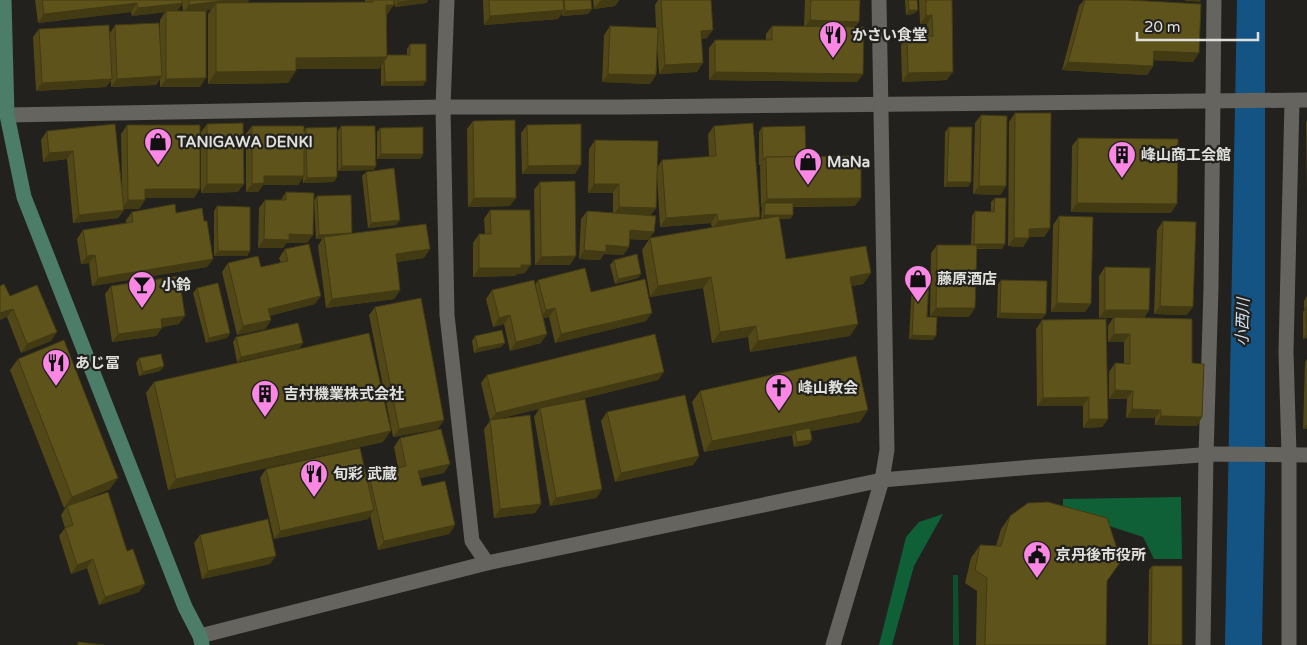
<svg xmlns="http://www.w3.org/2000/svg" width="1307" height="645" font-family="'Varela Round','Noto Sans JP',sans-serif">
	<rect width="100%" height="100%" fill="#22211d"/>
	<!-- green -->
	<polygon fill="#0e4f2c" points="953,575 958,575 959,645 953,645"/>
	<!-- forest -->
	<g fill="#0f6036">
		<polygon points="1181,497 1182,559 1154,559 1143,537 1063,511 1063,499"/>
		<polygon points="943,514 914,566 892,645 879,645 906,537 919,522"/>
	</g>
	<!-- water -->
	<polygon fill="#145484" points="1237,0 1265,0 1265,481 1262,645 1225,645"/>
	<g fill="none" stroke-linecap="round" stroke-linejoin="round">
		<!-- street -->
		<g stroke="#65645f" stroke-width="15">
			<polyline points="447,0 443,107 447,315 472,541 487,563"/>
			<polyline points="7,115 443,107 624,107 1307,100"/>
			<polyline points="200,636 487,563 882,480 1033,467 1215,454 1307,455"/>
			<polyline points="833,645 882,480 887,450 879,0"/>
			<polyline points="1203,645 1206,455 1211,288 1214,0"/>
			<polyline points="1289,645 1289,454 1286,352 1292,101"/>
		</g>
		<!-- secondary -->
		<polyline stroke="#4c7d69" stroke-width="15" points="4,0 7,115 24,197 185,607 200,636 202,645"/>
	</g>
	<!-- wall -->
	<g fill="#514717" fill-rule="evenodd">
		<path d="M35 0H249L247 3 365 2V0H394L387 15V55H407V49L410 44 423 86H381V66L379 69H296L288 83 208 84V14L211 10 198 11 200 87H160V79L156 85 111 87V80L106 87 36 91 33 37 39 29 110 33 115 25 160 43V20L165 12 132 16 131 12 38 23ZM182 3 183 11H177Z"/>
		<polygon points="394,0 428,0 426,3 395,7"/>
		<polygon points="483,0 591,0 588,14 562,16 562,13 558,19 484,25"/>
		<polygon points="593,0 619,0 615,6 594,9"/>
		<polygon points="658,0 711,0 707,38 701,39 697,72 659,74 657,46 656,75 650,84 602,82 604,35 610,26 656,28 655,5"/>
		<polygon points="805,0 860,0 859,22 855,27 863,74 857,82 709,80 709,48 715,40 766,40 766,34 772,26 804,26"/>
		<polygon points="905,0 917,0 914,14 906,15"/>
		<polygon points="919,0 952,0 947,80 902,82 901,45 907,37 927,36 927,24 920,24"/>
		<polygon points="1084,0 1128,0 1193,62 1153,60 1153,66 1147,75 1062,70 1079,6"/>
		<polygon points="1015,113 1050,228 1044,237 1029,237 1023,247 1008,246 1009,122"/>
		<polygon points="981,115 1006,186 1000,195 973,194 975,123"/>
		<polygon points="473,121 510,206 468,207 467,129"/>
		<polygon points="1307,121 1307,193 1306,122"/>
		<polygon points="115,124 122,189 121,134 127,125 194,198 145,198 145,200 139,209 124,209 124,210 118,218 73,223 67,159 43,162 41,140 47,131"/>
		<polygon points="207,124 238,192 201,193 201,132"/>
		<polygon points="527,125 575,174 522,174 521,133"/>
		<polygon points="252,126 304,131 306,128 337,177 334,182 303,183 303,177 298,185 263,185 258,192 246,192 246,134"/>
		<polygon points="341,126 376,166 373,170 338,171 338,131"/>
		<polygon points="714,126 760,217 758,220 761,219 762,207 761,207 760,166 761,165 759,165 759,132 762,127 806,157 855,206 793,207 793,215 790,219 779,219 786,259 871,273 863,284 851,286 850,336 750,352 748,337 712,343 703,288 650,297 642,250 650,238 712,228 711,223 660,227 657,177 656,208 650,216 654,232 648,240 629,239 629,247 623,255 604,254 600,260 579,259 581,219 587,211 613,213 613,193 588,193 589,149 595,140 657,168 662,160 709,157 708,134"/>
		<polygon points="949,127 971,182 968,187 944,187 945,132"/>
		<polygon points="380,128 423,154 420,159 377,159 377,132"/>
		<polygon points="1078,138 1171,213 1071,212 1072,146"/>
		<polygon points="366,172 400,220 396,225 368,228 362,176"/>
		<polygon points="540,182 570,265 535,265 534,190"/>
		<polygon points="286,192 307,243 286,243 283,248 258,248 259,208 265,200 281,200"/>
		<polygon points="317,196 352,233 424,258 397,262 400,290 394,299 326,308 318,246 322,239 316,239 314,201"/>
		<polygon points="995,198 1002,249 977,249 969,317 930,316 931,253 937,245 971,245 972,216 975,211 991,212 991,202"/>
		<polygon points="217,206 250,251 247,256 214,256 214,211"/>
		<polygon points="490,210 525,273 517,274 515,276 473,277 473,243 479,234 485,234 484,219"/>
		<polygon points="132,212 176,213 204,221 213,259 207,267 92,286 89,263 81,264 77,239 83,230 126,223 126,220"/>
		<polygon points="1059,216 1085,312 1051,312 1053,225"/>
		<polygon points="1163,221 1187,315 1154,314 1157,230"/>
		<polygon points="285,249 315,304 269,316 271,320 265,329 237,335 222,272 228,263 261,267 281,263 279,258"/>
		<polygon points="614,260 638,278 615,284 610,265"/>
		<polygon points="1105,267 1149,310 1144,318 1192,363 1202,417 1197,426 1155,425 1155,418 1126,418 1127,399 1109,399 1109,372 1115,363 1124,364 1124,342 1108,342 1108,326 1113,318 1099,318 1099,276"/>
		<polygon points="915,279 927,317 933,340 909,339 912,283"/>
		<polygon points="538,280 591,292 646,321 555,343 549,317 543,318 541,343 510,351 504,324 493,327 486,299 492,290 535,285"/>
		<polygon points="1001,280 1042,319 997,318 998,284"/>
		<polygon points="111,286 179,324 162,327 156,336 112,342 105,294"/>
		<polygon points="197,288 230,333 227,338 206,343 193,293"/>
		<polygon points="10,296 51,341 21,353 7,317"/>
		<polygon points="1307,296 1307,338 1303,339 1303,312 1305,309 1304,309 1304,301"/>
		<polygon points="375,307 438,429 393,437 369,315"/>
		<polygon points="1042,320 1108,419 1102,427 1083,428 1083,406 1037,406 1036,329"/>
		<polygon points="475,336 501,347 474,353 472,341"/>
		<polygon points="236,337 300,348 237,362 233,342"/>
		<polygon points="139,358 164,366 160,371 139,376 136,363"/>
		<polygon points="18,359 110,489 75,503 127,551 145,584 139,592 99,605 87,568 71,574 59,536 65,528 61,515 66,507 64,508 10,370"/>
		<polygon points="1307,359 1307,429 1303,429 1305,362"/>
		<polygon points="664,372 658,380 561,404 602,489 596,498 550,506 534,417 539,409 498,419 541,504 535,513 494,518 484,429 490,421 481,383 487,375"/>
		<polygon points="154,382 383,442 168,490 146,393"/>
		<polygon points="700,391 860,422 810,431 809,444 794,447 792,436 793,435 704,452 692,402"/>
		<polygon points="607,412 699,456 693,465 615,482 601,421"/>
		<polygon points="400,438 444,473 419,478 422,486 455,525 449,534 378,550 370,515 368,519 274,539 260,478 266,469 366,478 369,475 398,468 394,447"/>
		<polygon points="1010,516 1107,581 1106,645 976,645 977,591 965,583 971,558 980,545 996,546 1001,529"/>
		<polygon points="200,535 270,564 202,579 194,543"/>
		<polygon points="1152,566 1182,645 1148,645 1149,570"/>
	</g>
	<!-- shaded-wall -->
	<g fill="#423a13">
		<polygon points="229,0 249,0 245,6 216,3 211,10 183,13 189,5"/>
		<polygon points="415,0 428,0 426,3 395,7 398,2"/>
		<polygon points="604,0 619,0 615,6 594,9 600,1"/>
		<polygon points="1185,0 1201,0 1200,2 1185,1"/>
		<polygon points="137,3 131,12 38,23 44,14"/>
		<polygon points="183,3 177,11 132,16 138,8"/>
		<polygon points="386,5 394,5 386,16"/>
		<polygon points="592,9 588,14 562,16 565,11"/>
		<polygon points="564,10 558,19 484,25 490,16"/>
		<polygon points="909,10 918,10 914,14 906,15"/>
		<polygon points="932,15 927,24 920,24 926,16"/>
		<polygon points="810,20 859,22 853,30 804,28"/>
		<polygon points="713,30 707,38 695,40 701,31"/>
		<polygon points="1154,51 1199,53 1193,62 1148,60"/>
		<polygon points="387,57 379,69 288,69 296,58"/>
		<polygon points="1068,62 1153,66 1147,75 1062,70"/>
		<polygon points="703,63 697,72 659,74 665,65"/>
		<polygon points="296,71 288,83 208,84 216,72"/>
		<polygon points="715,72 863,74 857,82 709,80"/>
		<polygon points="953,72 947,80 902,82 908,73"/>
		<polygon points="608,74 656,75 650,84 602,82"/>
		<polygon points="162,76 156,85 111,87 117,79"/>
		<polygon points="206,78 200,87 160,87 166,79"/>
		<polygon points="112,79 106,87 36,91 42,83"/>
		<polygon points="426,81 423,86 381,86 385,82"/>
		<polygon points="73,151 67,159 43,162 49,153"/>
		<polygon points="381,154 423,154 420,159 377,159"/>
		<polygon points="581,165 575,174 522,174 528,166"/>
		<polygon points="342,166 376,166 373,170 338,171"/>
		<polygon points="264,176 304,176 298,185 263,185 258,192 246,192 252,184"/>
		<polygon points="337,177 334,182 303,183 307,178"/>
		<polygon points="947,182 971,182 968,187 944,187"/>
		<polygon points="207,184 244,184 238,192 201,193"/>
		<polygon points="594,184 619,184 613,193 588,193"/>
		<polygon points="979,186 1006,186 1000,195 973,194"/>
		<polygon points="145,189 200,189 194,198 139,198"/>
		<polygon points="474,198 516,198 510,206 468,207"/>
		<polygon points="861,198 855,206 765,207 765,203 762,207 761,207 767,199"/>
		<polygon points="128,200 145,200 139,209 122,209"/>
		<polygon points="1077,203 1177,204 1171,213 1071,212"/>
		<polygon points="619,207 656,208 650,216 613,216"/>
		<polygon points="124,210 118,218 73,223 79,215"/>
		<polygon points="717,214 711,223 660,227 666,218"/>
		<polygon points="764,215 793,215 790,219 761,220"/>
		<polygon points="760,217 754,226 712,229 718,221"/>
		<polygon points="400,220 396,225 368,228 371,223"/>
		<polygon points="1050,228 1044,237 1023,237 1029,229"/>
		<polygon points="630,230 654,232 648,240 624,239"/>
		<polygon points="352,233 324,237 322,239 316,239 319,235"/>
		<polygon points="289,234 313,235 307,243 286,243 283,248 258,248 264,239"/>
		<polygon points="1014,238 1029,238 1023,247 1008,246"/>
		<polygon points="974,244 1005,244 1002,249 971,248"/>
		<polygon points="606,245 629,247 623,255 604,254 600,260 579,259 584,250"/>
		<polygon points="430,249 424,258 390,263 396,254"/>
		<polygon points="218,251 250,251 247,256 214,256"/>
		<polygon points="95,255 89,263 81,264 87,256"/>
		<polygon points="576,256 570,265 535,265 541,257"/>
		<polygon points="213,259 207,267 92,286 98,278"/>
		<polygon points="521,265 531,265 525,273 517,274 515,276 473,277 479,268"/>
		<polygon points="871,273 863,284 842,288 850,277"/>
		<polygon points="641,274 638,278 615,284 618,279"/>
		<polygon points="711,277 703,288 650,297 658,286"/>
		<polygon points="400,290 394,299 326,308 332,299"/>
		<polygon points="321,296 315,304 262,317 268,309"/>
		<polygon points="1057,303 1091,304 1085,312 1051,312"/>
		<polygon points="1160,306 1193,307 1187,315 1154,314"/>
		<polygon points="555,308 549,317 540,319 546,310"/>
		<polygon points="936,308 975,308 969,317 930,316"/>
		<polygon points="13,309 7,317 0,320 0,313"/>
		<polygon points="1105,310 1149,310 1143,318 1099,318"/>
		<polygon points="652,313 646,321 555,343 561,334"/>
		<polygon points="1000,313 1046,314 1042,319 997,318"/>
		<polygon points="510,315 504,324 493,327 499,318"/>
		<polygon points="185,316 179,324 155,328 161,319"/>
		<polygon points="271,320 265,329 237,335 243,326"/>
		<polygon points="858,324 850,336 750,352 758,341"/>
		<polygon points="756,326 748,337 712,343 720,332"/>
		<polygon points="162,328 156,336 112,342 118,334"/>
		<polygon points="57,332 51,341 21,353 27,344"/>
		<polygon points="230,333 227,338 206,343 209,338"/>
		<polygon points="547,334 541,343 510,351 516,342"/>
		<polygon points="1114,334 1130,334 1124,342 1108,342"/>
		<polygon points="1307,334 1307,338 1303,339"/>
		<polygon points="912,335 936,336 933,340 909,339"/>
		<polygon points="303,343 300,348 237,362 241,357"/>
		<polygon points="505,343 501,347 474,353 478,348"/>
		<polygon points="164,366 160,371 139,376 143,372"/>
		<polygon points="664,372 658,380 540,409 540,408 539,409 490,421 496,413"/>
		<polygon points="1115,390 1133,391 1127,399 1109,399"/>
		<polygon points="1089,397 1083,406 1037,406 1043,398"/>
		<polygon points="1132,409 1161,410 1155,418 1126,418"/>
		<polygon points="868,410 860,422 796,434 795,431 793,435 704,452 712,441"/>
		<polygon points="1161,416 1202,417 1197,426 1155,425"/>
		<polygon points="1089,419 1108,419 1102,427 1083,428"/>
		<polygon points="444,420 438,429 393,437 399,429"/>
		<polygon points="1307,424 1307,429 1303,429"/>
		<polygon points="391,431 383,442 168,490 176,479"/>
		<polygon points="812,440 809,444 794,447 797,442"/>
		<polygon points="699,456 693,465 615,482 621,473"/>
		<polygon points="450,464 444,473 412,480 418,471"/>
		<polygon points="118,478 110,489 64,508 72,497"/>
		<polygon points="602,489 596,498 550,506 556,498"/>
		<polygon points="541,504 535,513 494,518 500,509"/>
		<polygon points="374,510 368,519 274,539 280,531"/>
		<polygon points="455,525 449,534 378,550 384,541"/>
		<polygon points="276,556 270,564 202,579 208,571"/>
		<polygon points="93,559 87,568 71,574 77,565"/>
		<polygon points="145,584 139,592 99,605 105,597"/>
	</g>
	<!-- building -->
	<g fill="#5e531b" stroke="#423a13">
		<polygon points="42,0 182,0 183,3 138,8 137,3 44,14"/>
		<polygon points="189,0 229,0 189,5"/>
		<polygon points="373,0 394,0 394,5 386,5 387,57 296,58 296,71 216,72 216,3 373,2"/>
		<polygon points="398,0 415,0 398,2"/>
		<polygon points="489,0 563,0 564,10 490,16"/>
		<polygon points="564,0 591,0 592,9 565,11"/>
		<polygon points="661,0 711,0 713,30 701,31 703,63 665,65"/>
		<polygon points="811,0 860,0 859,22 810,20"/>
		<polygon points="908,0 917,0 918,10 909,10"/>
		<polygon points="926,0 952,0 953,72 908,73 907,37 933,36 932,15 926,16"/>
		<polygon points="1085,0 1128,0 1201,4 1199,53 1154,51 1153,66 1068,62"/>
		<polygon points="166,11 206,11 206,78 166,79"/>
		<polygon points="159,23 162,76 117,79 115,25"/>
		<polygon points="109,25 112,79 42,83 39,29"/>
		<polygon points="610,26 658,28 656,75 608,74"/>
		<polygon points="772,26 864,27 863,74 715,72 715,40 772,40"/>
		<polygon points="410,44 426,44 426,81 385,82 384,61 387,57 387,55 410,55"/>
		<polygon points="1015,113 1051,113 1050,228 1029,229 1029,238 1014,238"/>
		<polygon points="981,115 1007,116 1006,186 979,186"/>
		<polygon points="515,120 516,198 474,198 473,121"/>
		<polygon points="243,123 244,184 207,184 207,124"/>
		<polygon points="753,123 760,217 718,221 717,214 666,218 662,160 716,156 714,126"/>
		<polygon points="115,124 124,210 79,215 73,151 49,153 47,131"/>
		<polygon points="581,124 581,165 528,166 527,125"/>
		<polygon points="127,125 200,125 200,189 145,189 145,200 128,200"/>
		<polygon points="252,126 304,126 304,176 264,176 264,183 252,184"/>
		<polygon points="341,126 375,126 376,166 342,166"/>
		<polygon points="805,126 806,157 766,157 764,160 763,160 762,127"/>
		<polygon points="337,127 337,177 307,178 306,128"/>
		<polygon points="423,127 423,154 381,154 380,128"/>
		<polygon points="949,127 972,127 971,182 947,182"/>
		<polygon points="1078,138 1178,139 1177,204 1077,203"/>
		<polygon points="595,140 658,141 656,208 619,207 619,184 594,184"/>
		<polygon points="861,156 861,198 767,199 766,157"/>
		<polygon points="394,168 400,220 371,223 366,172"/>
		<polygon points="575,181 576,256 541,257 540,182"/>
		<polygon points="286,192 314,193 313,235 289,234 289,240 264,239 265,200 286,200"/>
		<polygon points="351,195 352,233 319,235 317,196"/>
		<polygon points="995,198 1006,198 1005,244 974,244 975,211 994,212"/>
		<polygon points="765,203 793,203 793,215 764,215"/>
		<polygon points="175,204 176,213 202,208 204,221 207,221 213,259 98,278 95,255 87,256 83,230 133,222 132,212"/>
		<polygon points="217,206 250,207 250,251 218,251"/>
		<polygon points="490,210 530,210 531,265 521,265 521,268 479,268 479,234 491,234"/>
		<polygon points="587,211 656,216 654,232 630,230 629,247 606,245 606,252 584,250"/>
		<polygon points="779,216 786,259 866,246 871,273 850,277 858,324 758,341 756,326 720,332 711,277 658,286 650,238"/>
		<polygon points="1059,216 1093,217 1091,304 1057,303"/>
		<polygon points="1163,221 1196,222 1193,307 1160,306"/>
		<polygon points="426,224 430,249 396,254 400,290 332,299 324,237"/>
		<polygon points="309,244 321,296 268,309 271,320 243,326 228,263 258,256 261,267 288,261 285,249"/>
		<polygon points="937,245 977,245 975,308 936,308"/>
		<polygon points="637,254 641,274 618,279 614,260"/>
		<polygon points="1105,267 1150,268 1149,310 1105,310"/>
		<polygon points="585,268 591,292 645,279 652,313 561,334 555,308 546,310 538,280"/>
		<polygon points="179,276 185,316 161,319 162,328 118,334 111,286"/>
		<polygon points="915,279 929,280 927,317 937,317 936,336 912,335"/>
		<polygon points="534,280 547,334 516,342 510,315 499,318 492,290"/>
		<polygon points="1001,280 1047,281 1046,314 1000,313"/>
		<polygon points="218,283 230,333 209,338 197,288"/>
		<polygon points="4,284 10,296 37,285 57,332 27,344 13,309 0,313 0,286"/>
		<polygon points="421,298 444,420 399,429 375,307"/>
		<polygon points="1306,307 1307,307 1307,334"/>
		<polygon points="1114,317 1192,319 1192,363 1204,364 1202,417 1161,416 1161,410 1132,409 1133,391 1115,390 1115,363 1130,364 1130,334 1114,334"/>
		<polygon points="1106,319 1108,419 1089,419 1089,397 1043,398 1042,320"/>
		<polygon points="298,323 303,343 241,357 236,337"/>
		<polygon points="502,330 505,343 478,348 475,336"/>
		<polygon points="369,333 391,431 176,479 154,382"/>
		<polygon points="655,334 664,372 496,413 487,375"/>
		<polygon points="64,340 118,478 72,497 18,359"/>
		<polygon points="161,354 164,366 143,372 139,358"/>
		<polygon points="856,356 868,410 712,441 700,391"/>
		<polygon points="685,395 699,456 621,473 607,412"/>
		<polygon points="585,399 602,489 556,498 540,408"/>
		<polygon points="530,415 541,504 500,509 490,420"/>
		<polygon points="810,428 812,440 797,442 795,431"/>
		<polygon points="441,429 450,464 418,471 422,486 445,481 455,525 384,541 369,475 406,466 400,438"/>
		<polygon points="360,448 374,510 280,531 266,469"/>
		<polygon points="108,492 127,551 133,549 145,584 105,597 93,559 77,565 65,528 73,525 67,506"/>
		<polygon points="1048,502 1107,518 1121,561 1107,581 1106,645 985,645 987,578 975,570 980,545 1001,546 1010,516 1028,503"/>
		<polygon points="268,519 276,556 208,571 200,535"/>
		<polygon points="1152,566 1182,566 1182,645 1151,645"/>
		<polygon points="78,642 104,645 78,645"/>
	</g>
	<!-- icons -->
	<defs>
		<symbol id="restaurant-pin" viewBox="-11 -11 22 30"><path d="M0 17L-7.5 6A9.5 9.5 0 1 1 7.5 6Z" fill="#fb87e5" stroke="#22211d"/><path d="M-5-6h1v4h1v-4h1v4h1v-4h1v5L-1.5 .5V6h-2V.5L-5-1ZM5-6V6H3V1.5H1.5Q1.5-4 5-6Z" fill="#111"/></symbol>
		<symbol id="shop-pin" viewBox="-11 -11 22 30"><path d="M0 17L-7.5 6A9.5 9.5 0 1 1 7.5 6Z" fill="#fb87e5" stroke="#22211d"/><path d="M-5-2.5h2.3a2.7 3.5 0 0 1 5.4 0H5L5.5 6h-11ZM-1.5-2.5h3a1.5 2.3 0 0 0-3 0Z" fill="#111"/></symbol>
		<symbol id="building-pin" viewBox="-11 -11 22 30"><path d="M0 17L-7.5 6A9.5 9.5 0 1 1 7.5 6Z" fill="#fb87e5" stroke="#22211d"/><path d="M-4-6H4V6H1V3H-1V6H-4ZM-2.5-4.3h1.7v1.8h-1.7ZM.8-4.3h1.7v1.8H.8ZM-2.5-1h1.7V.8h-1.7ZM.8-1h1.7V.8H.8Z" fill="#111"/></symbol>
		<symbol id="bar-pin" viewBox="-11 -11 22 30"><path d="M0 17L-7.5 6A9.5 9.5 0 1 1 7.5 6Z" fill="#fb87e5" stroke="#22211d"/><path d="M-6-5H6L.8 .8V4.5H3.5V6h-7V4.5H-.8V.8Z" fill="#111"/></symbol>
		<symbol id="church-pin" viewBox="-11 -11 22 30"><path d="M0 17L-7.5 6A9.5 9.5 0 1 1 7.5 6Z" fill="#fb87e5" stroke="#22211d"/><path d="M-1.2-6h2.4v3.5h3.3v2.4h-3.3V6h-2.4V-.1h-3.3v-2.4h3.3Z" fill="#111"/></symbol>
		<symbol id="civic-pin" viewBox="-11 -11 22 30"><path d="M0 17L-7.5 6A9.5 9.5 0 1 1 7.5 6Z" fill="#fb87e5" stroke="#22211d"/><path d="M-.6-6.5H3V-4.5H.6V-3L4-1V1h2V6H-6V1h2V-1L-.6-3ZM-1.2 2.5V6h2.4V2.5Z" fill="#111"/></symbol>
	</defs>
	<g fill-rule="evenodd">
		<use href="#restaurant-pin" x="817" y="19" width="32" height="43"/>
		<use href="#shop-pin" x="142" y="126" width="32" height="43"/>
		<use href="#building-pin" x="1106" y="139" width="32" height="43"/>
		<use href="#shop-pin" x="792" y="146" width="32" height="43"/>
		<use href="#shop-pin" x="902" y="263" width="32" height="43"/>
		<use href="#bar-pin" x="126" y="269" width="32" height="43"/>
		<use href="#restaurant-pin" x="40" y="347" width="32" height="43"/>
		<use href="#church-pin" x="763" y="372" width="32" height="43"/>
		<use href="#building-pin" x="249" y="378" width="32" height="43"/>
		<use href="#restaurant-pin" x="298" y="458" width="32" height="43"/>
		<use href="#civic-pin" x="1021" y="539" width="32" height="43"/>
	</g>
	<g text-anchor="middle" stroke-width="4.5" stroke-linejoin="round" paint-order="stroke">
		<!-- poi labels -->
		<g font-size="15" font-weight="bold" fill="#e0e0dd" stroke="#22211d" text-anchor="start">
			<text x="852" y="40">かさい食堂</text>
			<text x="177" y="147">TANIGAWA DENKI</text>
			<text x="1141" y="160">峰山商工会館</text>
			<text x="827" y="167">MaNa</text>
			<text x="937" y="284">藤原酒店</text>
			<text x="161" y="290">小鈴</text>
			<text x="75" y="368">あじ冨</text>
			<text x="798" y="393">峰山教会</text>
			<text x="284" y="399">吉村機業株式会社</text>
			<text x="333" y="479">旬彩 武蔵</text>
			<text x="1056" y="560">京丹後市役所</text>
		</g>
		<!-- water labels -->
		<g font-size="16" font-style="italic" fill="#cee0f2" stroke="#22211d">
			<text transform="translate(1242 322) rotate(-88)" y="6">小西川</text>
		</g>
	</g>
	<!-- scale -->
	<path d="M1137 32v8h121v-8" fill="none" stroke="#e0e0dd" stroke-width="2.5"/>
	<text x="1144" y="32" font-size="15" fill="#e0e0dd" stroke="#22211d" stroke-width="4" paint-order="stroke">20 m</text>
</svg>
